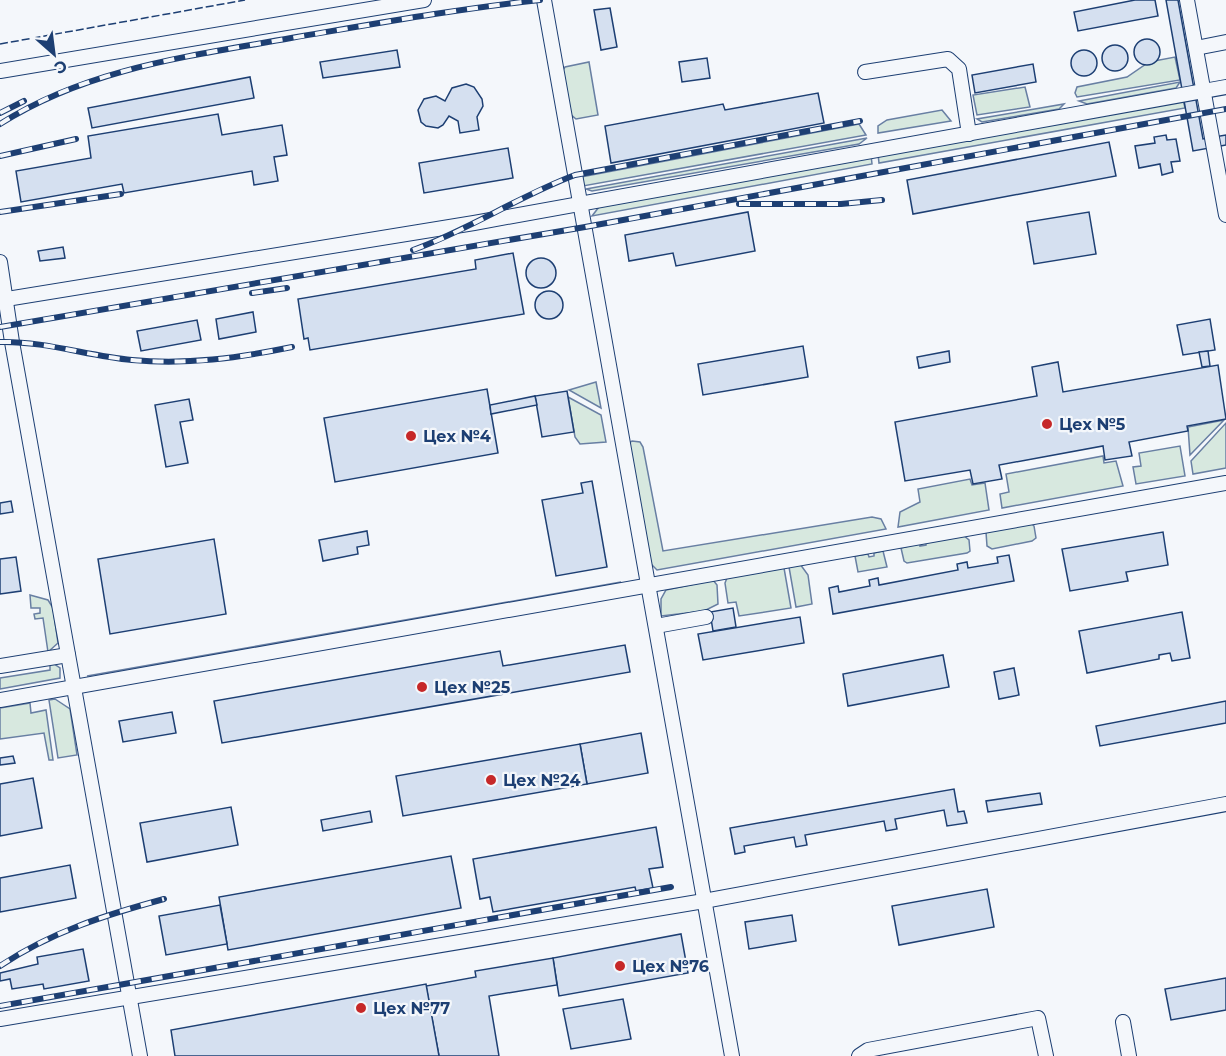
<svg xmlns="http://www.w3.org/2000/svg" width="1226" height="1056" font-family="Montserrat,sans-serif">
	<rect width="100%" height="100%" fill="#f4f7fb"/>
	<!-- green -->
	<g fill="#d7e8df" stroke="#687fa3" stroke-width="1.5">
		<polygon points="1175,57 1180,80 1077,97 1075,93 1077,87 1127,77 1149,62"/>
		<polygon points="589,62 598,115 576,119 569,113 563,70 565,67"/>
		<polygon points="1180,82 1176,88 1087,104 1079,101"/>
		<polygon points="1025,87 1030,107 977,115 973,95"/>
		<polygon points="1183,99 1185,108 879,163 878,154"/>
		<polygon points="1064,104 1059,109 982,122 977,119"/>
		<polygon points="942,110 951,121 878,133 878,126 887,120"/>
		<polygon points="859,124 866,135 583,186 581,177"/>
		<polygon points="867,138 859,144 592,191 586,189"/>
		<polygon points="871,155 872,164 592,216 599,207"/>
		<polygon points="596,382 601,408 569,390"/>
		<polygon points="568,397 601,415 606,442 580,444 575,437"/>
		<polygon points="1224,420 1190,455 1188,427"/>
		<polygon points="1226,423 1226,468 1193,474 1191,461"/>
		<polygon points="632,441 640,442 643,447 663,551 872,517 881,519 886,529 657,570 649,562 628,444"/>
		<polygon points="1180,446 1185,476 1136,484 1133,467 1141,466 1139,453"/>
		<polygon points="1103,456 1104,463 1116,461 1123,486 1002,508 1000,494 1009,492 1006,474"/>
		<polygon points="970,479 972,485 985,483 989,510 898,527 900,512 920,502 918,489"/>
		<polygon points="1031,523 1034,526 1036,538 1032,541 992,549 987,546 986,532"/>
		<polygon points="963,535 969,540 970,551 967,553 907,563 904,561 901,548 920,543 920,546 926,545 926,542"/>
		<polygon points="883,551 887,567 858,572 855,556 868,554 869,557 874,556 874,553"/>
		<polygon points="800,564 808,575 812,604 796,607 789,567"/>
		<polygon points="784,568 791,608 739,616 736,602 728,603 725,583 727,578"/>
		<polygon points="713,580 717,585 718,604 704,611 661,616 661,599 666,590"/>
		<polygon points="621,582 617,585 87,676"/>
		<polygon points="30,595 48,600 53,608 58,643 48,652 43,618 35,619 34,614 40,613 40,608 31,608"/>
		<polygon points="50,664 54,664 60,668 60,678 0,689 0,678 50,670"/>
		<polygon points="55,699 70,709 77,755 58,758 49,700"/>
		<polygon points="30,703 31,713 46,710 53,760 49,760 44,733 0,739 0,708"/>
	</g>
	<!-- building -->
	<g fill="#d5e0f0" stroke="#1d3f73" stroke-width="1.5">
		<polygon points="1135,0 1155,0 1158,16 1078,31 1074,12"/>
		<polygon points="1166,0 1178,0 1203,139 1226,135 1226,145 1193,151"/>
		<polygon points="610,8 617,47 601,50 594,10"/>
		<circle cx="1147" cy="52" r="13"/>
		<circle cx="1115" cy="58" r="13"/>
		<circle cx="1084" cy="63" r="13"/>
		<polygon points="397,50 400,67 323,78 320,62"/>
		<polygon points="707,58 710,78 682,82 679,62"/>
		<polygon points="1033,64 1036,82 975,93 972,75"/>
		<polygon points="250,77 254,98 92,128 88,108"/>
		<polygon points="466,84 474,87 482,99 483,106 477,117 479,130 460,133 458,121 449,116 443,125 438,128 426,126 421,122 418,110 424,99 436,96 445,101 452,88"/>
		<polygon points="818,93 824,123 611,163 605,126 723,104 725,110"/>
		<polygon points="218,114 222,135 282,125 287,155 274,157 278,181 254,185 252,171 124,193 122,184 21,202 16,171 91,158 88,136"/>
		<polygon points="1166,135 1167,140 1176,139 1180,161 1171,162 1173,172 1162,175 1160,164 1139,168 1135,146 1155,143 1154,137"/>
		<polygon points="1109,142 1116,176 913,214 907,180"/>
		<polygon points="508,148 513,178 424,193 419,163"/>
		<polygon points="748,212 755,251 676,266 673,253 629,261 625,235"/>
		<polygon points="1089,212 1096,254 1034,264 1027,222"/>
		<polygon points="63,247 65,258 40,261 38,251"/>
		<polygon points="513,253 524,314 310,350 308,338 304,339 298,299 476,269 475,260"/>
		<circle cx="541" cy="273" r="15"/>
		<circle cx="549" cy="305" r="14"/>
		<polygon points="253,312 256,332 219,339 216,319"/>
		<polygon points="1210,319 1215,350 1183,355 1177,325"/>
		<polygon points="197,320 201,340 141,351 137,331"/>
		<polygon points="803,346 808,377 703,395 698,364"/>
		<polygon points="949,351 950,362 919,368 917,357"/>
		<polygon points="1208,351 1210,366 1202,367 1199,352"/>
		<polygon points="1058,362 1063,392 1218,365 1226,419 1187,426 1188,431 1129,442 1132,456 1105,460 1103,446 999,465 1002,479 973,484 970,470 905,481 895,422 1037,396 1032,367"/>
		<polygon points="487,389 498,453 335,482 324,418"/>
		<polygon points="567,391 574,432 542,437 535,396"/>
		<polygon points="535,396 537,405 491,414 490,405"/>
		<polygon points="189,399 193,420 180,422 188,463 166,467 155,405"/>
		<polygon points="592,481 607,567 556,576 542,500 583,493 581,483"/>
		<polygon points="11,501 13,512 0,514 0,503"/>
		<polygon points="367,531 369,545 357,547 358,554 323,561 319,540"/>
		<polygon points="1163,532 1168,565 1126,572 1128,581 1070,591 1062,549"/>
		<polygon points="214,539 226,614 110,634 98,559"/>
		<polygon points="1009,555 1014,581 833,614 829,588 838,586 839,592 870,586 869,580 878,578 879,585 958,570 957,564 967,562 968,568 998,563 997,557"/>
		<polygon points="16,557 21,591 0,594 0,559"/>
		<polygon points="733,608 736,627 713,631 710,612"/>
		<polygon points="1182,612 1190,658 1172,661 1170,653 1159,655 1159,659 1087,673 1079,631"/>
		<polygon points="800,617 804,643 703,660 698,634"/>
		<polygon points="625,645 630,672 222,743 214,701 500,651 503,666"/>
		<polygon points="943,655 949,687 848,706 843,674"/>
		<polygon points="1014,668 1019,695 999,699 994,672"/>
		<polygon points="1226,701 1226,723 1100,746 1096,726"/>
		<polygon points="172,712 176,733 123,742 119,721"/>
		<polygon points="641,733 648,773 587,784 580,744"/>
		<polygon points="580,744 587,784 403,816 396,776"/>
		<polygon points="13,756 15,763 0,765 0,758"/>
		<polygon points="33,778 42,828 0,836 0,784"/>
		<polygon points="954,789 958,812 964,811 967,823 947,826 944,810 895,819 897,829 886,831 884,821 805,835 807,845 796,847 794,837 744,846 745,852 735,854 730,828"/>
		<polygon points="1040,793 1042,804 988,812 986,801"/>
		<polygon points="231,807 238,845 147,862 140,823"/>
		<polygon points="370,811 372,822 323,831 321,820"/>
		<polygon points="656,827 663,867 649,869 653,888 636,891 635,887 493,912 490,897 480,899 473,859"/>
		<polygon points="451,856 461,908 228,950 219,897"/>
		<polygon points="70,865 76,898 0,912 0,878"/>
		<polygon points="987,889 994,927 899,945 892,906"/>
		<polygon points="220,905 227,944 166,955 159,916"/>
		<polygon points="792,915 796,941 749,949 745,922"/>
		<polygon points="681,934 688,973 559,996 553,958"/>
		<polygon points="83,949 89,981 44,989 43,984 12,989 10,979 0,981 0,973 38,964 37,957"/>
		<polygon points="553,958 557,985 489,996 499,1056 439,1056 426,986 476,977 475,971"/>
		<polygon points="1226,978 1226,1010 1171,1020 1165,989"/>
		<polygon points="426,984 439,1056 175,1056 171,1030"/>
		<polygon points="623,999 631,1039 571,1049 563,1009"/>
	</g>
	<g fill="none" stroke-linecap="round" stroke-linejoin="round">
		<defs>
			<g id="minor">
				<polyline points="544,0 732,1056"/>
				<polyline points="1187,0 1226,215"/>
				<polyline points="1196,48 1226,42"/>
				<polyline points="0,71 424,0"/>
				<polyline points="865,72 948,59 959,69 969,134"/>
				<polyline points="0,262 12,342 140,1056"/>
				<polyline points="0,300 474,223 1226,87"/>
				<polyline points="656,626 706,617"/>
				<polyline points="0,666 68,655"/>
				<polyline points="0,700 1226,483"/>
				<polyline points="0,1019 704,901 1226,804"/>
				<polyline points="1123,1022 1129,1056"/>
				<polyline points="859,1056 868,1050 1038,1018 1046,1056"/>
			</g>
		</defs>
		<!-- minor casing -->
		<use href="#minor" stroke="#1d3f73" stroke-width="16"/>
		<!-- minor -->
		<use href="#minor" stroke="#f4f7fb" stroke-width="14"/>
		<defs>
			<g id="rail">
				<polyline points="0,113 24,101"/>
				<path d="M0 124C88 68 190 56 291 38 374 24 456 9 540 0"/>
				<polyline points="0,156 76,139"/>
				<polyline points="739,204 841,204 882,200"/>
				<polyline points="0,212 121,194"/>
				<path d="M413 250C469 230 519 196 575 175L860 121"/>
				<polyline points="252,293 287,288"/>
				<polyline points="0,327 585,227 1226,109"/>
				<path d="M0 342C45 341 88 356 132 360 187 365 238 358 292 347"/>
				<path d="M0 966C51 932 105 915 164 899"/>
				<polyline points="0,1006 671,887"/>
			</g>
		</defs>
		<!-- rail casing -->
		<use href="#rail" stroke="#1d3f73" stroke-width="6"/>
		<!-- rail -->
		<use href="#rail" stroke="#f4f7fb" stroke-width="4" stroke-dasharray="11" stroke-linecap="butt"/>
		<!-- fence -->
		<polyline stroke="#1d3f73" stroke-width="1.5" stroke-dasharray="8 3" stroke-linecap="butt" points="0,44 245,0"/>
	</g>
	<!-- markers -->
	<g fill="#c62828" stroke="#f4f7fb" stroke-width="2">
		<circle cx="1047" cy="424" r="6"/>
		<circle cx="411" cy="436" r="6"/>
		<circle cx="422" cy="687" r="6"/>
		<circle cx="491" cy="780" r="6"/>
		<circle cx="620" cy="966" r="6"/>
		<circle cx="361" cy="1008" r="6"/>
	</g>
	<g text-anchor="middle" stroke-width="4.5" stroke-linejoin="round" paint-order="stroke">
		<!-- poi labels -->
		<g font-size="16" font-weight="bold" fill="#1d3f73" stroke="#f4f7fb" text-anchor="start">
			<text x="1059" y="430">Цех №5</text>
			<text x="423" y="442">Цех №4</text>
			<text x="434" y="693">Цех №25</text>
			<text x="503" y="786">Цех №24</text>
			<text x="632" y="972">Цех №76</text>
			<text x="373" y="1014">Цех №77</text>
		</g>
	</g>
	<!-- north arrow -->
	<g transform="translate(54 54) rotate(152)" stroke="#f4f7fb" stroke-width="4.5" paint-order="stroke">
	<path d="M0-4.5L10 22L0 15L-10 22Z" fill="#1d3f73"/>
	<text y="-9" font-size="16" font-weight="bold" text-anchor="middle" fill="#1d3f73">С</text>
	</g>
</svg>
